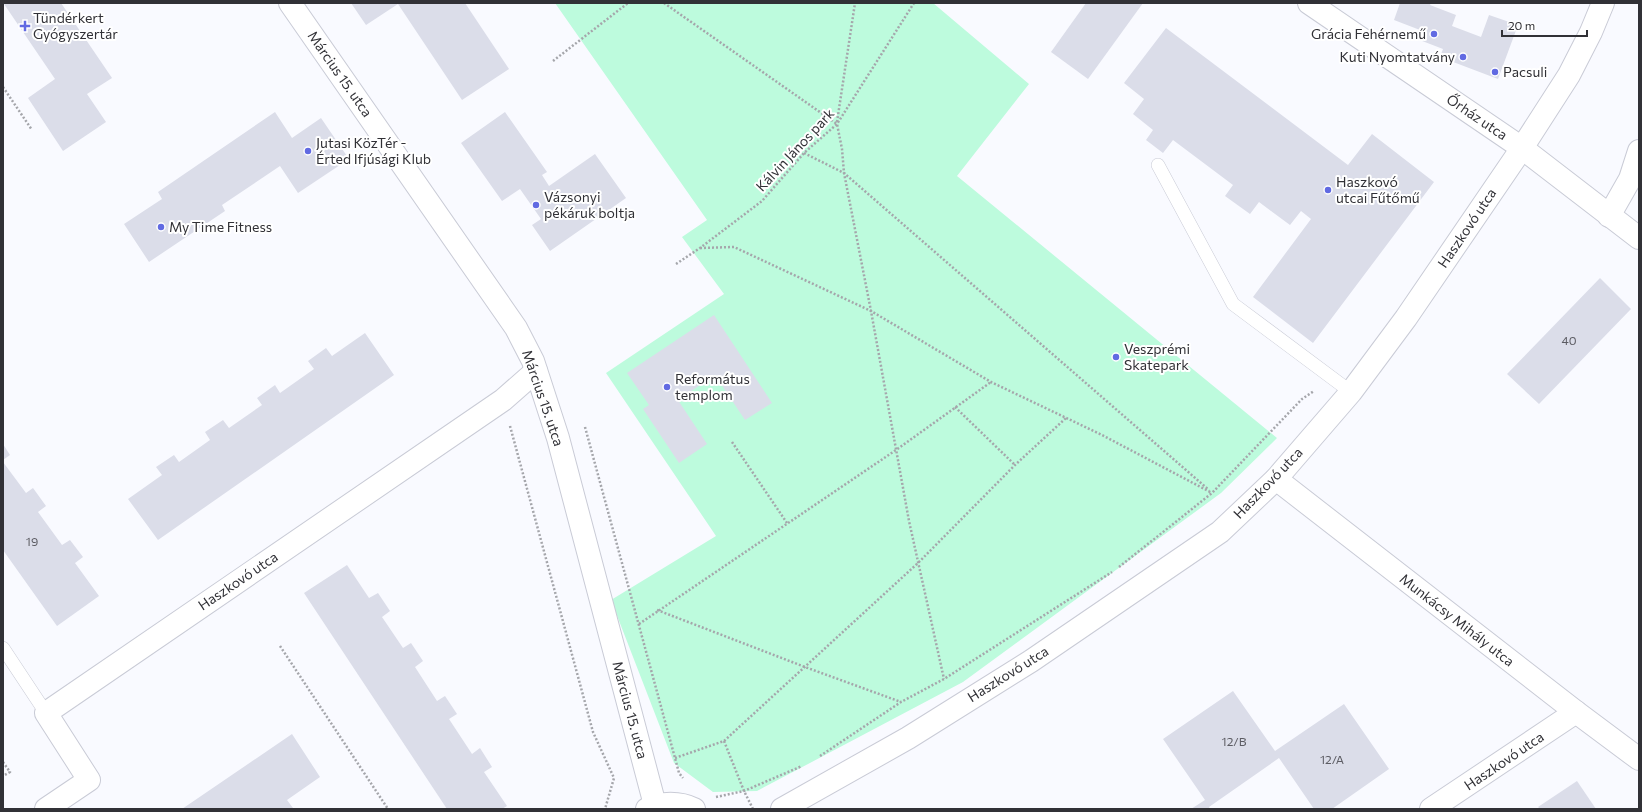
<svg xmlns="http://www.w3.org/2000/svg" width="1642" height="812" font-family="Commissioner,sans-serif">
	<rect width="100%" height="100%" fill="#f9faff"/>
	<!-- green -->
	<polygon fill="#bdfbdd" points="555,3 933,3 1029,84 957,176 1277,438 1221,493 963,682 757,791 713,792 674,763 611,600 716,536 606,373 724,294 682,237 707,220"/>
	<!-- building -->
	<g fill="#dbdde9">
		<polygon points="6,3 61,3 112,78 87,94 106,122 63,151 28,98 55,79 4,4"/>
		<polygon points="351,3 465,3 509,69 462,100 398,4 366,25"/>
		<polygon points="1086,3 1143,3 1088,79 1051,52"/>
		<polygon points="1400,3 1431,3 1430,5 1456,15 1452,26 1481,37 1489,15 1518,25 1498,79 1440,57 1443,49 1417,39 1420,30 1394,20"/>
		<polygon points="1166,28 1348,165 1372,134 1434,182 1313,343 1253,297 1311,219 1301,211 1290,225 1259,202 1250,214 1225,196 1233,185 1173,140 1163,153 1146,140 1153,130 1133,114 1144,99 1124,83"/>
		<polygon points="275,112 292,138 321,118 349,159 298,193 280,166 222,205 225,211 149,262 124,224 162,199 158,192"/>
		<polygon points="505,112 547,172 542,175 549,186 595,154 626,198 550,251 532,225 541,219 520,189 502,201 461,143"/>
		<polygon points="1600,278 1631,309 1539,404 1507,374"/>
		<polygon points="714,315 772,403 745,420 715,375 678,400 707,444 679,463 643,409 649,405 627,373"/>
		<polygon points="365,333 394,375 158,540 128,499 162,475 156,467 174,455 179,462 210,440 205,432 223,420 229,428 262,405 257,398 275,385 280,393 314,369 308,361 326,348 332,356"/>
		<polygon points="3,444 10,455 3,460"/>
		<polygon points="3,462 26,493 33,488 46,506 38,512 62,545 70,540 83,557 75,563 99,596 57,626 3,550"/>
		<polygon points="347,565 369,598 378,593 390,611 382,617 403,648 411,643 423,661 415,667 437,701 445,696 457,714 449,719 472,754 480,748 492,767 484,772 507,806 502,809 447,809 304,593"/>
		<polygon points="1233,691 1275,751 1344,704 1389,769 1332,809 1314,809 1279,758 1209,807 1210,809 1191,809 1205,800 1163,739"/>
		<polygon points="292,734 320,777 287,800 293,808 182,809"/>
		<polygon points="1577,781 1596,809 1540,809 1538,807"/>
	</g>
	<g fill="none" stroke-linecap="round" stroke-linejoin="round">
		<defs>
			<g id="lane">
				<polyline points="1158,165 1233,304 1351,392"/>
				<polyline points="3,648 46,713"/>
			</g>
			<g id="street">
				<polyline points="290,3 516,328 533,361 558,438 655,805"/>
				<polyline points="1309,3 1522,148 1639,238"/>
				<polyline points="1609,216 1630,179 1639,151"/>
				<polyline points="46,809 89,780 46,713 503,400 536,371"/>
				<polyline points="1431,809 1576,712"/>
			</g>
			<g id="secondary">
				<polyline points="1276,479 1576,712 1639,759"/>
				<path d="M647 809C661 802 680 802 694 809"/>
				<polyline points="782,809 908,738 1031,661 1220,532 1276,479 1351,392 1406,318 1522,148 1569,75 1591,32 1603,3"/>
			</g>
		</defs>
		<!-- lane casing -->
		<use href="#lane" stroke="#c9cbd6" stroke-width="14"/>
		<!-- street casing -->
		<use href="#street" stroke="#c9cbd6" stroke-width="24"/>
		<!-- secondary casing -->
		<use href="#secondary" stroke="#c9cbd6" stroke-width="24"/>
		<!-- path -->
		<g stroke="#a5a6ab" stroke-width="2.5" stroke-dasharray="2 2" stroke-linecap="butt">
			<polyline points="664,3 837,124 842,149 844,173 871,311 909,521 944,679"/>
			<polyline points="553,61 628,3"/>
			<polyline points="3,87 32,130"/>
			<polyline points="837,122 855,3"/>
			<polyline points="804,153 844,173 1209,490"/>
			<polyline points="700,248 734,247 871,311 991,382 1102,435 1212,493"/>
			<polyline points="676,264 700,248 762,201 804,153 837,124 914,3"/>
			<polyline points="955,407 1015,465"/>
			<polyline points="510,426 593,732 614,778 605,809"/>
			<polyline points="585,427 675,758 679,773 683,778"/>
			<polyline points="732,442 787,523"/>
			<polyline points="1119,567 1212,493 1302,399 1314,391"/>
			<polyline points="657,610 805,667 901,702"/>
			<polyline points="639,624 896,450 991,382"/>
			<polyline points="280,646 388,809"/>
			<polyline points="724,741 744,791 753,809"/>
			<polyline points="820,756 901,702 944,679 1112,572"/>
			<polyline points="675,758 724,741 918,563 1015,465 1066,418"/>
			<polyline points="3,762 10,772 3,776"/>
			<polyline points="716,797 744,791 802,766"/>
		</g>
		<!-- lane -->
		<use href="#lane" stroke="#fff" stroke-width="13"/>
		<!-- street -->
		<use href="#street" stroke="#fff" stroke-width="22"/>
		<!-- secondary -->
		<use href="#secondary" stroke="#fff" stroke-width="22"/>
	</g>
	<!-- markers -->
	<g fill="#616ae2" stroke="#fff" stroke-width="1.5">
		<path d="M23 20h4v4h4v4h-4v4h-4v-4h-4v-4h4z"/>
		<circle cx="1434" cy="34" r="4"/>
		<circle cx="1463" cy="57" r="4"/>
		<circle cx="1495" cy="72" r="4"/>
		<circle cx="308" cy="151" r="4"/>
		<circle cx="1328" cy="190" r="4"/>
		<circle cx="536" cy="205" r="4"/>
		<circle cx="161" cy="227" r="4"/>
		<circle cx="1116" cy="357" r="4"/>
		<circle cx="667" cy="387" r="4"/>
	</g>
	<g text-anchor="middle" stroke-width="4" stroke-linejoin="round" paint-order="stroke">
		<!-- number labels -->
		<g font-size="12" fill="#5c5c63">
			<text x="1569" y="345">40</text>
			<text x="32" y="546">19</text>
			<text x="1234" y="746">12/B</text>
			<text x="1332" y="764">12/A</text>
		</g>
		<!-- poi labels -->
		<g font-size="14" fill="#313136" stroke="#fff" text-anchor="start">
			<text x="33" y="23">Tündérkert<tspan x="33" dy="16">Gyógyszertár</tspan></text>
			<text x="1426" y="39" text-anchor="end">Grácia Fehérnemű</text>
			<text x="1455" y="62" text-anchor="end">Kuti Nyomtatvány</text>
			<text x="1503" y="77">Pacsuli</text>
			<text x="316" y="148">Jutasi KözTér -<tspan x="316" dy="16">Érted Ifjúsági Klub</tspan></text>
			<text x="1336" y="187">Haszkovó<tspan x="1336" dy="16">utcai Fűtőmű</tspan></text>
			<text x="544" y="202">Vázsonyi<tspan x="544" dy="16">pékáruk boltja</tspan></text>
			<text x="169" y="232">My Time Fitness</text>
			<text x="1124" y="354">Veszprémi<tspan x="1124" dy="16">Skatepark</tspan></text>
			<text x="675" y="384">Református<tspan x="675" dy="16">templom</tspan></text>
		</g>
		<!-- street labels -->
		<g font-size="14" fill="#313136" stroke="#fff">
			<text transform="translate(340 74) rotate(55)" y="5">Március 15. utca</text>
			<text transform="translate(1477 117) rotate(34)" y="5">Őrház utca</text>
			<text transform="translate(795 150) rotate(-47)" y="5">Kálvin János park</text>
			<text transform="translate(1467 228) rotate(-56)" y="5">Haszkovó utca</text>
			<text transform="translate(543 398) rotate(71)" y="5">Március 15. utca</text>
			<text transform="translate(1268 483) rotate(-46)" y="5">Haszkovó utca</text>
			<text transform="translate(238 581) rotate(-34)" y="5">Haszkovó utca</text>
			<text transform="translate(1457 620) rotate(38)" y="5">Munkácsy Mihály utca</text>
			<text transform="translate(1008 674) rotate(-32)" y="5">Haszkovó utca</text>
			<text transform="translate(630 710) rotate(75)" y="5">Március 15. utca</text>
			<text transform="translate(1504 761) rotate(-34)" y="5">Haszkovó utca</text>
		</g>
	</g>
	<!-- border -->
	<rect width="1642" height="812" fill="none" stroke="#313136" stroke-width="8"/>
	<!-- scale -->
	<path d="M1502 30v6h85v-6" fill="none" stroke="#313136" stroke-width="2"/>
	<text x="1508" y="30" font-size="12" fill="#313136" stroke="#ffffff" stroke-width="3" paint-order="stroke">20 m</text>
</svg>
